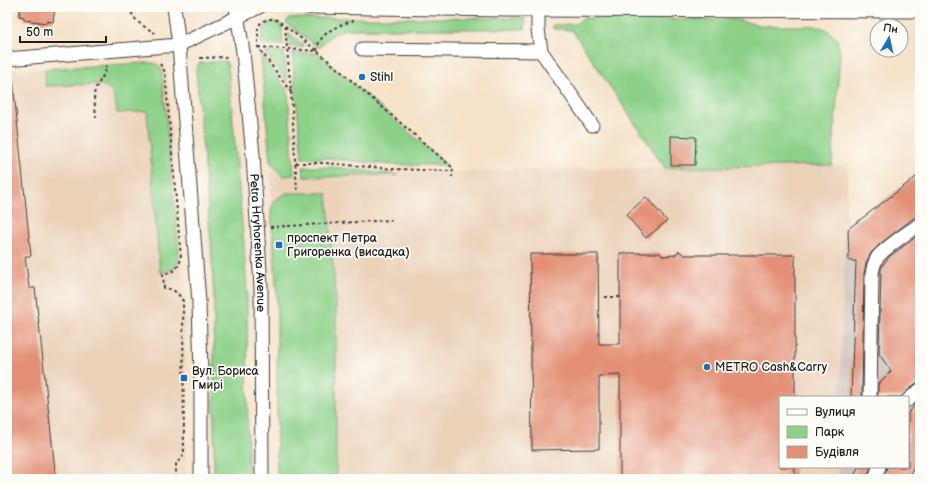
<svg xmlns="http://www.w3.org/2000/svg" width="927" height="486" font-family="'Balsamiq Sans',sans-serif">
	<rect width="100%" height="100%" fill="#fdfcf7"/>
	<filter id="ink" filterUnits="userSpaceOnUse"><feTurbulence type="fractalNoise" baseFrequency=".025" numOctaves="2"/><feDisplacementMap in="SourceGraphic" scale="8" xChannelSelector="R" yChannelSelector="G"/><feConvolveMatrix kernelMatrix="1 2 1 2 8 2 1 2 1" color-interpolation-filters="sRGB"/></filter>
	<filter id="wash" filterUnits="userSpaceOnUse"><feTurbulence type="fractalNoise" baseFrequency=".012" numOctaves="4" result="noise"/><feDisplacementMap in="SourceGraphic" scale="16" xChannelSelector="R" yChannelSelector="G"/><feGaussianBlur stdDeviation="0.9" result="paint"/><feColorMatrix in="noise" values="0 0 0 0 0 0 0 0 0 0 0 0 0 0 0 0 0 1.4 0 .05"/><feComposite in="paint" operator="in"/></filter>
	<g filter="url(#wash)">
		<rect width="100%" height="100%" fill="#f5e2c8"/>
		<!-- built -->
		<g fill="#ebd2b9">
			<polygon points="144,61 155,61 162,64 167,70 185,304 186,479 7,479 7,71"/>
			<polygon points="848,165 840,397 780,397 780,467 838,467 838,479 277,479 277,298 271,210 271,171 282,176 370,173"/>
		</g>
		<!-- industrial -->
		<polygon fill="#cdc2b9" points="920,172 920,479 838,479 838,467 908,467 908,397 840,397 845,229"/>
		<!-- green -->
		<g fill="#8dd189" stroke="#547652">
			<path d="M289 18H525V29H346C334 32 327 39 319 48L286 23Z"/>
			<polygon points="582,18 737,20 764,26 815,26 826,29 837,39 840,55 832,165 665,168 572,30 553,29 553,25 576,24"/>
			<path d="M273 21 282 26 283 45 261 44C262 32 262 27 273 21Z"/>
			<polygon points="288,33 303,44 303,47 290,47"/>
			<polygon points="265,52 284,52 287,82"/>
			<polygon points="292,53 317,53 447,165 394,165 325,158 302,158"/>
			<polygon points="261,55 288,91 294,175 282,176 270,161"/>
			<polygon points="226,61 228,66 244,245 247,294 248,479 214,479 214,300 211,243 196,70 199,63"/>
			<path d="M149 63C157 63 161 66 162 73L179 257C177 269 171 271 160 273L147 111 117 113C116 104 115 94 107 87 101 82 57 86 46 86L45 69Z"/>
			<polygon points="303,167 332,167 399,175 304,177"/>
			<path d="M287 193H327L336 301V479H277V298L271 210C274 200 278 197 287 193Z"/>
		</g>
		<g id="blocks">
			<!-- building -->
			<g fill="#e39076">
				<polygon points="21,7 55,7 53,22 47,21 47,23 24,20 24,17 19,16"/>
				<polygon points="7,82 13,82 31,256 25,256 29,288 35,288 56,479 7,479"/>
				<polygon points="671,136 696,137 695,165 671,165"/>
				<polygon points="920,174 920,216 915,217 880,244 871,253 866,263 864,274 862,397 851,397 856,261 849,261 848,229"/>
				<polygon points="646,197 667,221 646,238 626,215"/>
				<polygon points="920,234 920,382 915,384 901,397 878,397 878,384 891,371 879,354 881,269 884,263 890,256"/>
				<polygon points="679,251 684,255 795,255 795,397 780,397 780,467 795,467 795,479 620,479 620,375 599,376 599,449 532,450 530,254 598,254 599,344 620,344 620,253 660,253 662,256 675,255"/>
				<polygon points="920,400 920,453 916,464 913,468 909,479 883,479 887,467 908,467 908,413"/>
				<polygon points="858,467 871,467 867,479 853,479"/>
			</g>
		</g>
	</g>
	<g filter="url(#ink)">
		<use href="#blocks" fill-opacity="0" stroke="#3d3a36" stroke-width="1"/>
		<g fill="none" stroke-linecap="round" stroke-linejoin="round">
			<defs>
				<g id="minor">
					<polyline points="174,7 179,45 199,302 201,374 201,479"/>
					<path id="s1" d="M236 7 243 52 253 155 261 288 262 479"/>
					<polyline points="309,7 506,10 920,11"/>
					<polyline points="538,9 538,29 541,51 592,125"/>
					<polyline points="362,49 541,51"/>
					<polyline points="7,59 179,45 259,7"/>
					<path d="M870 397 872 274C873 268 874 263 877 258 884 248 909 232 920 224"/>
					<polyline points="908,400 920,390"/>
					<polyline points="875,479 879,467"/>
					<polyline points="917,479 920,471"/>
				</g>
			</defs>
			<!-- minor casing -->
			<use href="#minor" stroke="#3d3a36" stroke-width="15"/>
			<!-- path -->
			<g stroke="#3d3a36" stroke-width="2" stroke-dasharray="3 3" stroke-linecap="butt">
				<path d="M129 7C135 23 142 25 155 33"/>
				<polyline points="285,26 316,50"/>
				<polyline points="258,47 317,51 453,168 452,177"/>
				<path d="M317 51C318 32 340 25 355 20"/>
				<polyline points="200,58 227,57"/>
				<path d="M160 64 165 72 181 258C179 268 173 273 163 274L164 288C174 289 178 293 183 301L184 452 182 458 176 463V479"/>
				<path d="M291 92 258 47V28L261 22C273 17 275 18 285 26L291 92 297 190"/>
				<path d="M96 118C96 111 94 102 94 95 96 82 106 77 106 65"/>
				<polyline points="296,163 326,163 393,169 453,171"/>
				<polyline points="270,227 392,220"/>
				<polyline points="605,297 620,297"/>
			</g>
			<!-- minor -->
			<use href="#minor" stroke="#fff" stroke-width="13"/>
		</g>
	</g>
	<!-- markers -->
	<g fill="#1f6fb2" stroke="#fdfcf7" stroke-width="1.5">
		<circle cx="362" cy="77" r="4"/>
		<rect x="275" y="241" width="8" height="8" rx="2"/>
		<circle cx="707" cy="367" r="4"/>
		<rect x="180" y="374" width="8" height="8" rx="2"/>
	</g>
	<g text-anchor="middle" stroke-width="3.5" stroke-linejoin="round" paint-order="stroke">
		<!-- poi labels -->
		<g font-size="12" fill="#1c1c1c" stroke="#fdfcf7" text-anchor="start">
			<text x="370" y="81">Stihl</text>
			<text x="287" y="242">проспект Петра<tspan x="287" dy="14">Григоренка (висадка)</tspan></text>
			<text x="715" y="371">METRO Cash&amp;Carry</text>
			<text x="192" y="375">Вул. Бориса<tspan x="192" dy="14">Гмирі</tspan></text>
		</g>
		<!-- street labels -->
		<g font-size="12" fill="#1c1c1c" stroke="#fdfcf7">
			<text dy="4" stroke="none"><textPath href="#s1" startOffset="237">Petra Hryhorenka Avenue</textPath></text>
		</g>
	</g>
	<!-- margin -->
	<rect width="927" height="486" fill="none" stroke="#fdfcf7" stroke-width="24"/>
	<!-- legend -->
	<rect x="779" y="396" width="130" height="72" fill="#fdfcf7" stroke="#a3a29f"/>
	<rect x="787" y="409" width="20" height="6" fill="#ffffff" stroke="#a3a29f"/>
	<text x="815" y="416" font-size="12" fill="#1c1c1c">Вулиця</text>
	<rect x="787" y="426" width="20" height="12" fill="#8dd189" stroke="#a3a29f"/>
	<text x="815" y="436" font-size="12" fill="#1c1c1c">Парк</text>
	<rect x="787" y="446" width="20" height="12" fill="#e39076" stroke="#a3a29f"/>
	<text x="815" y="456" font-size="12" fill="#1c1c1c">Будівля</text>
	<!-- north arrow -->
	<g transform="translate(889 38) rotate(9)"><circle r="19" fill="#fdfcf7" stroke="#a3a29f"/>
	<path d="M0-3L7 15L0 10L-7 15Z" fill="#1f6fb2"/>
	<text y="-6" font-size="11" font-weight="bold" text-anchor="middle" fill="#1c1c1c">Пн</text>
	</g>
	<!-- scale -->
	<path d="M20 36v6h86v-6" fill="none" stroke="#1c1c1c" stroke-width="2"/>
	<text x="26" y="36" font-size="12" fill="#1c1c1c" stroke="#fdfcf7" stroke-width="3" paint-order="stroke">50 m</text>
</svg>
